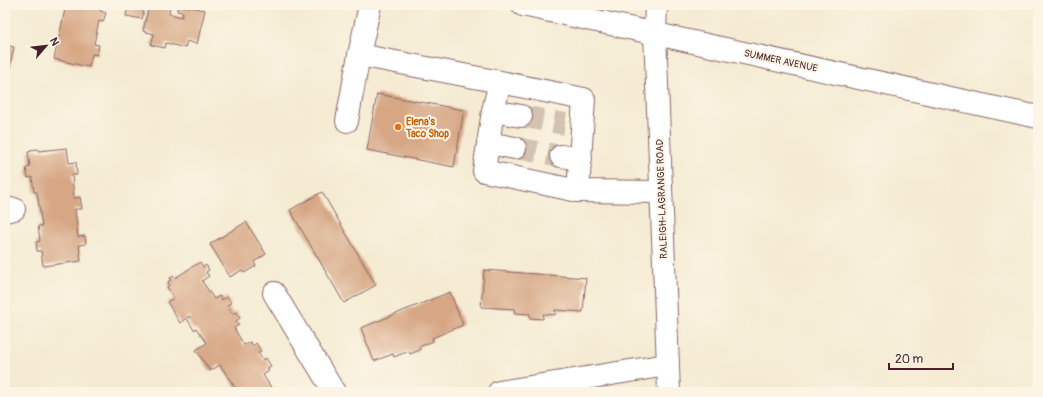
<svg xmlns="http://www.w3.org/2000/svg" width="1043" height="397" font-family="Pangolin,sans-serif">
	<rect width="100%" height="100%" fill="#fcf5e5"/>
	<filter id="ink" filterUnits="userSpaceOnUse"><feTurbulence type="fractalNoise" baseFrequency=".025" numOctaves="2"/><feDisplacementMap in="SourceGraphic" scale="8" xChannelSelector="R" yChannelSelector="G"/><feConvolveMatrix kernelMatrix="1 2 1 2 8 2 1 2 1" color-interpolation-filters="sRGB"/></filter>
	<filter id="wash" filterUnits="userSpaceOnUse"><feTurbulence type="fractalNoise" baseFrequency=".012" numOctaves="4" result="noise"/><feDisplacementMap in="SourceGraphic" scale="16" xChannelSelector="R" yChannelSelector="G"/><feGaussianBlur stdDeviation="0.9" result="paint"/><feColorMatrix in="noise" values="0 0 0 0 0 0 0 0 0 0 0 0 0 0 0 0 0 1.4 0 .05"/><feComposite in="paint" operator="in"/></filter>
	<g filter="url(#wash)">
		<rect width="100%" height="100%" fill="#f5ebd3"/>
		<g id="blocks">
			<!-- building -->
			<g fill="#d7a785">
				<polygon points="66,5 102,5 100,11 106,13 103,22 99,21 94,44 99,45 97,55 92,54 89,67 54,59"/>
				<polygon points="128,5 145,5 142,19 126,16"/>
				<polygon points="149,5 170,5 169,14 182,17 183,12 177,11 178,5 205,10 197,44 187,41 185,48 166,43 165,48 151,45 154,34 143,31"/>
				<polygon points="5,45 14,47 7,82 5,82"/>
				<polygon points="377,94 464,110 454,167 367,150"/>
				<polygon points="67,148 69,163 76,162 77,175 72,175 74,198 80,197 82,209 75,209 78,237 85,236 86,244 79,245 81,261 43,266 41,251 37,251 36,242 40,241 38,226 42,226 37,192 34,192 32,177 28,178 26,168 30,167 28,152 32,151 31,150 38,149 38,151"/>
				<polygon points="322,192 376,285 344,303 290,210"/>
				<polygon points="246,222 266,254 254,262 256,266 244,273 242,270 230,277 210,244"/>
				<polygon points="200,262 203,267 206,265 209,270 206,272 209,276 202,281 214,299 220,296 222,300 227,297 231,303 227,305 233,314 236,312 240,318 236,321 239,325 234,328 244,345 250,342 253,346 256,343 261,351 258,353 263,360 266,358 271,366 267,368 269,371 263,375 274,392 231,392 236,389 220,365 210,371 196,350 207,343 196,328 194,330 188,320 190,318 189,316 180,323 167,302 174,298 167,287 169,285 168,282 171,280 170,278 174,276 175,278"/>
				<polygon points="484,270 586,278 583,312 555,310 555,315 543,314 543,319 530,318 530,314 514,313 515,309 481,307"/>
				<polygon points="5,280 6,280 8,299 5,299"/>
				<polygon points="450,292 463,325 432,338 433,341 419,347 420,350 410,354 409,351 394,357 393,354 374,361 361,328"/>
				<polygon points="5,384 12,392 5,392"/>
			</g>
		</g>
	</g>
	<g filter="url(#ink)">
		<use href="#blocks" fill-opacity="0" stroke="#866666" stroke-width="1"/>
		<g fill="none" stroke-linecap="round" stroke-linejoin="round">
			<!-- minor-tunnel -->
			<g stroke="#d3c2b1" stroke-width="22" stroke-dasharray="22 11" stroke-linecap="butt">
				<polyline points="521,116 565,124"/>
				<polyline points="515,148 561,156"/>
			</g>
			<defs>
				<g id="minor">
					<polyline points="370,5 359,55 500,82 493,111 484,171 578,191 661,192"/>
					<polyline points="500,82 584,99 578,191"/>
					<polyline points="493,111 521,116"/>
					<polyline points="347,121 359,55"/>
					<polyline points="488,143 515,148"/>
					<polyline points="561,156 581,159"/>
					<polyline points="5,211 14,209"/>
					<polyline points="274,293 334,392"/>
					<polyline points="499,392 667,365"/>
				</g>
				<g id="major">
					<polyline points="523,5 1038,117"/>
					<polyline points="656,5 655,33 669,392"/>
				</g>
			</defs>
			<!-- minor casing -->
			<use href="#minor" stroke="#866666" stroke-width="24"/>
			<!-- major casing -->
			<use href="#major" stroke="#866666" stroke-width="24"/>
			<!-- minor -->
			<use href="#minor" stroke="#fff" stroke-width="22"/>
			<!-- major -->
			<use href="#major" stroke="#fff" stroke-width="22"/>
		</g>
	</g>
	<!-- markers -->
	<circle fill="#e8710a" stroke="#fcf5e5" stroke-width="1.5" cx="398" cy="127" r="4"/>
	<g text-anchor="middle" stroke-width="4" stroke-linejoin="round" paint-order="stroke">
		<!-- street labels -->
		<g font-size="10" fill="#4a1f2b" stroke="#fcf5e5">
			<text transform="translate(781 60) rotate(12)" y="4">SUMMER AVENUE</text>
			<text transform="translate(661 199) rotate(-92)" y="4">RALEIGH-LAGRANGE ROAD</text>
		</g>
		<!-- food labels -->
		<g font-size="10" font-weight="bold" fill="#c56008" stroke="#fcf5e5" text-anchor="start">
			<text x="406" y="125">Elena's<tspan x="406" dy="12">Taco Shop</tspan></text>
		</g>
	</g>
	<!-- margin -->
	<rect width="1043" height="397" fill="none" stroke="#fcf5e5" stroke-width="20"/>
	<!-- north arrow -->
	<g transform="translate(46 46) rotate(62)" stroke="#fcf5e5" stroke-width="3" paint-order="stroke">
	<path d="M0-3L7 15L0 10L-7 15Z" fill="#4a1f2b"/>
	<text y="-6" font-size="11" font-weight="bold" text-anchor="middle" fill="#4a1f2b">N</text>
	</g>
	<!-- scale -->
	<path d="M889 363v6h64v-6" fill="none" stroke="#4a1f2b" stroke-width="2"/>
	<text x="895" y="363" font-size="12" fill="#4a1f2b" stroke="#fcf5e5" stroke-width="3" paint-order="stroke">20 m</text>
</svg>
